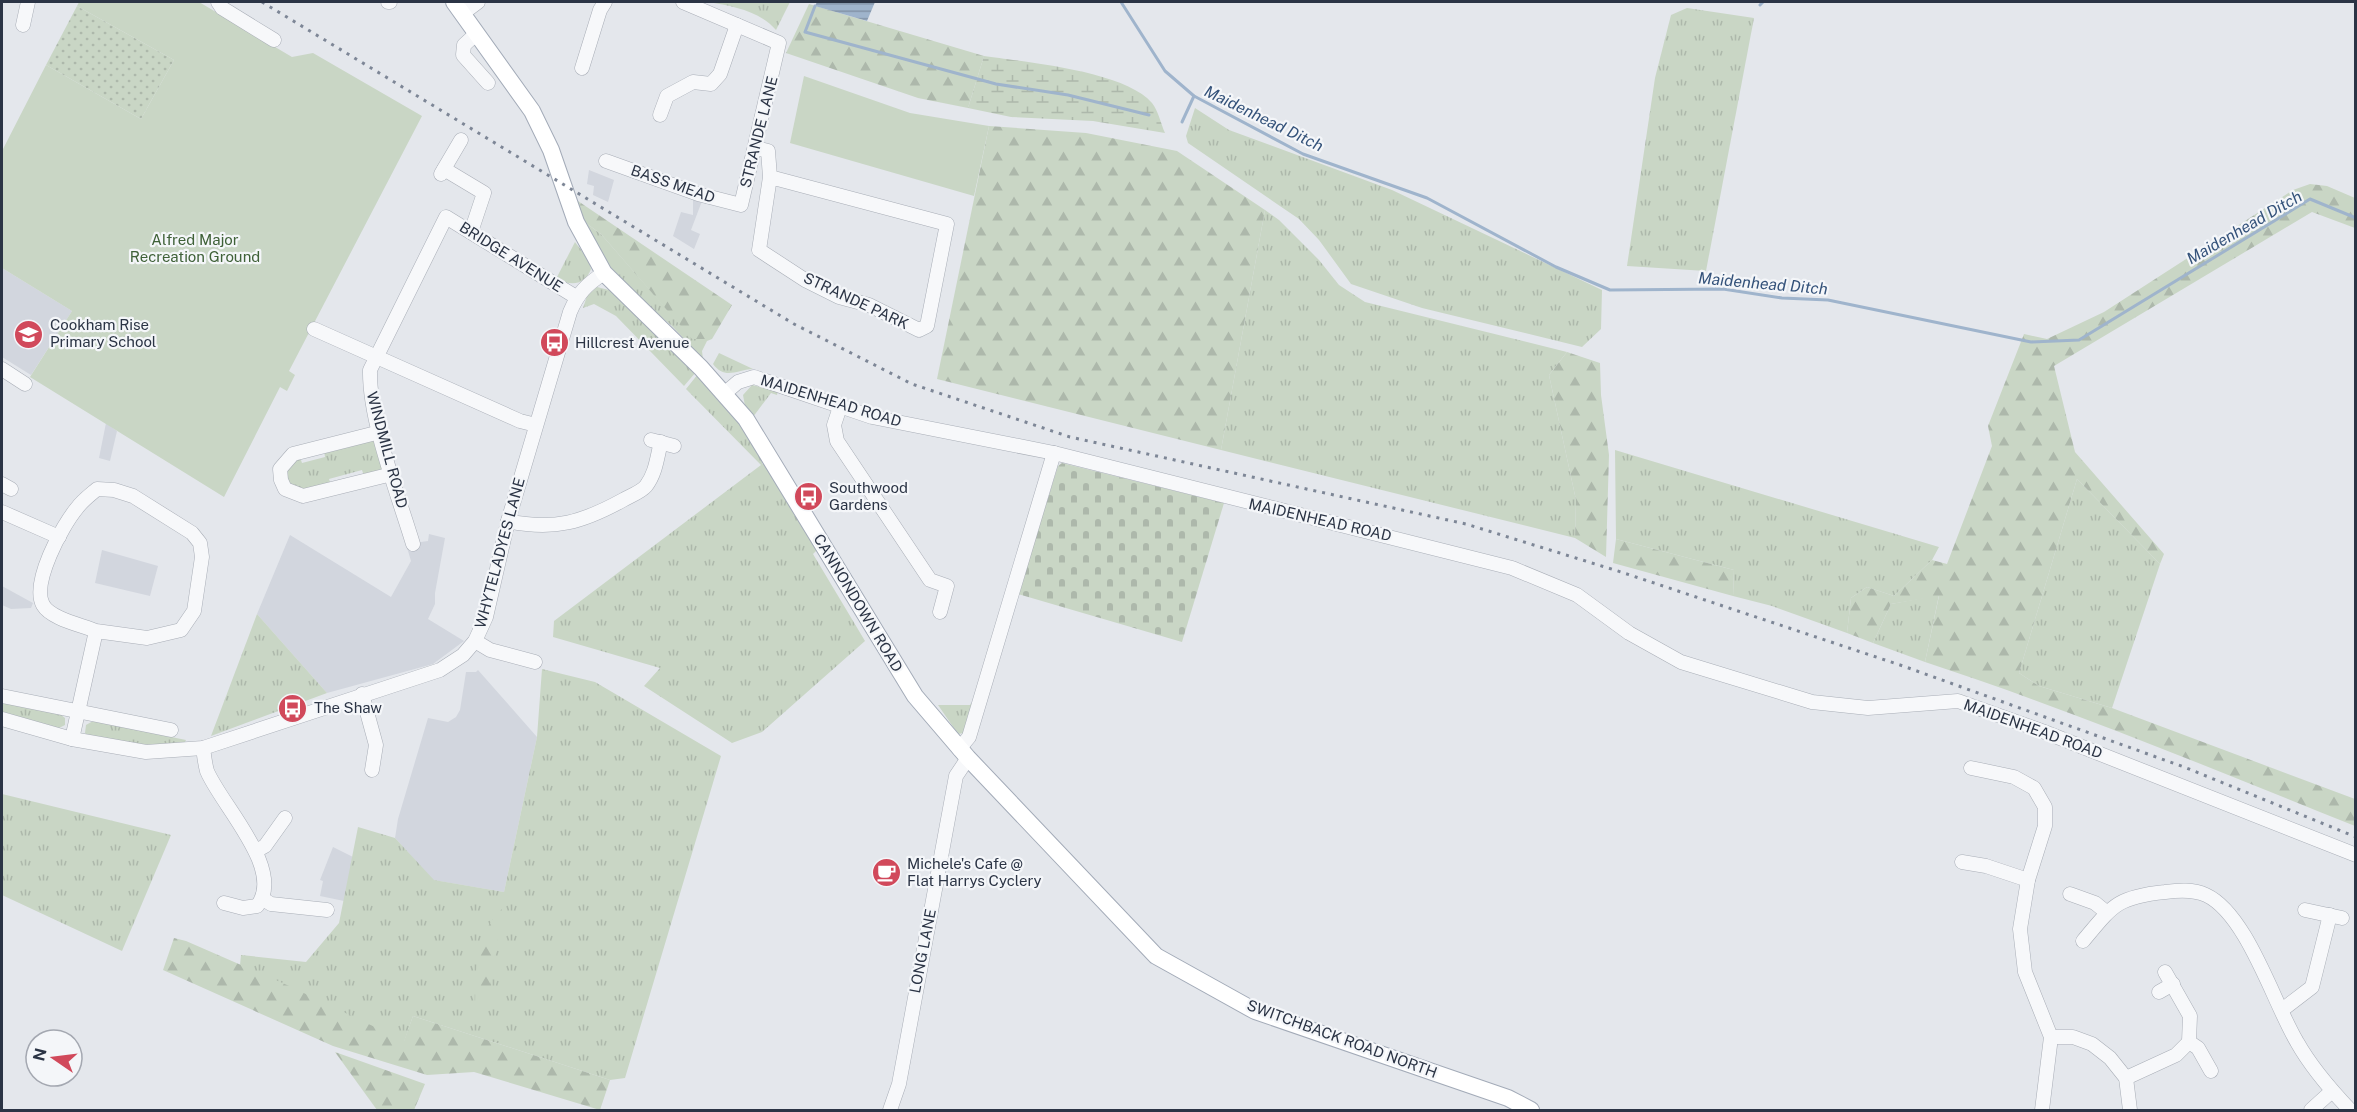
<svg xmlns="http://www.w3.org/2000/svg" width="2357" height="1112" font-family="'Public Sans',sans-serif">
	<defs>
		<pattern id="grass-tufts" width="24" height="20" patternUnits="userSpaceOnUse" patternTransform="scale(1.5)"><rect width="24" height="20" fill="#c9d6c5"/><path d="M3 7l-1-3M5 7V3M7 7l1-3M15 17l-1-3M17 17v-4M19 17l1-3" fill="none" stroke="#adb8ab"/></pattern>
		<pattern id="forest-firs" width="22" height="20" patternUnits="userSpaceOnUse" patternTransform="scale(1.5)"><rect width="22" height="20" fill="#c9d6c5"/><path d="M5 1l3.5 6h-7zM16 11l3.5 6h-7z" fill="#adb8ab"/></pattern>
		<pattern id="wetland-marsh" width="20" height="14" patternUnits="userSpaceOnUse" patternTransform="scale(1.5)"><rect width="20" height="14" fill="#c9d6c5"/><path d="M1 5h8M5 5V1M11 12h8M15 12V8" fill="none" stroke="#adb8ab"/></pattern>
		<pattern id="cemetery-stones" width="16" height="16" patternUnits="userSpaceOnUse" patternTransform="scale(1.5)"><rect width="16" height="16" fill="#c9d6c5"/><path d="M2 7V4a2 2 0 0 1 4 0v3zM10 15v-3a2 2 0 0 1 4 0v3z" fill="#adb8ab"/></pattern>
		<pattern id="garden-dots" width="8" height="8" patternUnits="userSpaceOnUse" patternTransform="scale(1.5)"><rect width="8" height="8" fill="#c9d6c5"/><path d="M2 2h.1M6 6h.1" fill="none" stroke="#adb8ab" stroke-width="1.8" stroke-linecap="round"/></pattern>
		<pattern id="water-rules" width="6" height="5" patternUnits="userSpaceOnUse" patternTransform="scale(1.5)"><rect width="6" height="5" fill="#9fb4cc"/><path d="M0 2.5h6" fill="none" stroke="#8293a7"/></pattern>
	</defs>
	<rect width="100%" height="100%" fill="#e4e7ec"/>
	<!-- built -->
	<g fill="#d2d6de">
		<polygon points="589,170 614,180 608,202 593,195 594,186 587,184"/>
		<polygon points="693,197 702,201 691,230 700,234 694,249 673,236 681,212 693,215"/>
		<polygon points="2,268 72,311 31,375 2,357"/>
		<polygon points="106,423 117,431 110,461 99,458"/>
		<polygon points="429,534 445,538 435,593 435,604 428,619 464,641 433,664 327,693 257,614 290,535 391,597 411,561 406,544 428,541"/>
		<polygon points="102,550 158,566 150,596 95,583"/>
		<polygon points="2,586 33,603 31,608 11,609 2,605"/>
		<polygon points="478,670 537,737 504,892 433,880 395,838 398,819 428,718 448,722 456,717 460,710 466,672 476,672"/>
		<polygon points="333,847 353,857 344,901 320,896 323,881 320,880"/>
	</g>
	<!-- grass -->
	<g fill="url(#grass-tufts)">
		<path d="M708 2H790L776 30C760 11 732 6 708 2Z"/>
		<polygon points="1687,8 1754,18 1706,271 1627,266 1655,78 1671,15"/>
		<polygon points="1195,108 1229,130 1392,190 1602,290 1601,329 1582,347 1422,308 1351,284 1319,240 1299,219 1188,143 1186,136"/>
		<polygon points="1265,210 1279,220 1319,260 1339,285 1365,302 1567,352 1549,375 1576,500 1575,538 1221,450"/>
		<polygon points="583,221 601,234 692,338 712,339 707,341 702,351 703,359 671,325 622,286 610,272"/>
		<path d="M575 242 588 259 591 269C584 287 570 285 556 279Z"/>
		<polygon points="597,287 609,290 692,368 696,372 684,386 616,316 594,304 583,308 587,296"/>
		<path d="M719 353 753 369C736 370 725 380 713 364Z"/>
		<polygon points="698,374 740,423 765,460 762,464 764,464 817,550 813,554 865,641 762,732 732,743 644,686 660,668 553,637 554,621 761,465 686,389"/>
		<polygon points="752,385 778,391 777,395 771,393 753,417 745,406 743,395"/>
		<polygon points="377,438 385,467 381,471 364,476 362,470 329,479 331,485 301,494 284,481 287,464 300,457 302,463 325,457 324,450"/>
		<polygon points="1615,450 1939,547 1932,560 1894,596 1867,587 1851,598 1847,633 1772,606 1733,596 1734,570 1616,539"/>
		<polygon points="2077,479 2160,564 2112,708 2039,686 2019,673"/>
		<polygon points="1939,595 1925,662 1873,643 1891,604"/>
		<polygon points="257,614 327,693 211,736"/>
		<polygon points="542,669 595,682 721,756 625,1078 610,1080 413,1016 404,1042 240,965 241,955 306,962 339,923 358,827 395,838 434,880 504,892 537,737"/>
		<polygon points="2,701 60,714 65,718 65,725 59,728 2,712"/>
		<polygon points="971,703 974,705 964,733 958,734 938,705 970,705"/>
		<polygon points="93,721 186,740 184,744 144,747 90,738 85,733 86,725"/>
		<polygon points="2,794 171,835 122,951 2,895"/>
	</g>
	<!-- forest -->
	<g fill="url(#forest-firs)">
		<polygon points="809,4 984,56 968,108 918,98 786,53"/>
		<polygon points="989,126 1086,133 1177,151 1265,210 1221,450 937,379"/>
		<path d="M2310 184 2327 186 2355 198V228L2312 212 2054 366 2075 452 2164 554 2160 564 2077 479 2019 673 2039 686 2112 708 2355 799V826C2213 769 2071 710 1925 662L1939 596 1891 604 1873 643 1847 633 1851 598 1867 587 1894 596 1932 560 1947 564 1992 446 1988 426 2024 334 2047 339 2104 312 2293 190Z"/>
		<polygon points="575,199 732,305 712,339 692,339 601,234 583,221"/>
		<polygon points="1567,352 1600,363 1601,395 1609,455 1606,557 1575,538 1576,500 1549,375"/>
		<polygon points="1616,539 1734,570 1733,596 1613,563"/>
		<path d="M502 909 488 999 475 1016C476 978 472 937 502 909Z"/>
		<polygon points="174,938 186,941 287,985 404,1041 413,1016 610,1080 600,1110 474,1072 427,1075 333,1046 163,970"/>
		<polygon points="335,1052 425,1084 414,1110 377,1110"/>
	</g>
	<!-- wetland -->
	<path fill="url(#wetland-marsh)" d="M984 56C1025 62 1125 71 1152 103 1158 110 1161 124 1165 133L1093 121 1011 117 968 108Z"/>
	<!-- cemetery -->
	<polygon fill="url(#cemetery-stones)" points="1062,463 1224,503 1182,642 1018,594 1058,466"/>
	<!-- park -->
	<g fill="#c9d6c5">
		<polygon points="79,2 199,2 292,57 313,53 422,116 289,371 295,375 287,391 280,387 224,497 30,377 72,311 2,268 2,151 46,65 141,119 174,60 77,6"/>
		<polygon points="804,76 910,113 989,126 974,196 790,143"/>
	</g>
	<!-- garden -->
	<polygon fill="url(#garden-dots)" points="77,6 174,60 141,119 46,65"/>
	<!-- water -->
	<polygon fill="url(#water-rules)" points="817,2 875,2 867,21 815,6"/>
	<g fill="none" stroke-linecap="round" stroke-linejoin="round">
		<!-- stream -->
		<g stroke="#9fb4cc" stroke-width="3">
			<polyline points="1121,2 1165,71 1194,96 1303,154 1427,198 1556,267 1610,290 1723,289 1782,298 1828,300 2031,342 2079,340 2310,199 2356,218"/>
			<polyline points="1760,5 1763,2"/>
			<polyline points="815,6 805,32 996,84 1068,95 1149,115"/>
			<polyline points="1182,122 1194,96"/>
		</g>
		<defs>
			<g id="minor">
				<polyline points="218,2 222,8 274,40"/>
				<polyline points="388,2 390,2"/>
				<polyline points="462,14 478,2"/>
				<polyline points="23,25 28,2"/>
				<polyline points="476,34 464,45 463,55 488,83"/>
				<polyline points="582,68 600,10 605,2"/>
				<polyline points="660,115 667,96 693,82 711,84 720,74 737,25"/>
				<polyline points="756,148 768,151 770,177 759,250 805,280 839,297 869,305 919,330 927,326 947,224 770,177"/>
				<polyline points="606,161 698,194 741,205 779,43 683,2"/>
				<polyline points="444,169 484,193 471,232"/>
				<polyline points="441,174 461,140"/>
				<polyline points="314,329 520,421 536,425"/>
				<polyline points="2,369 25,384"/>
				<polyline points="725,393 738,382 754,377 872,417 1054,453 1512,568 1577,595 1629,633 1681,662 1812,702 1868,708 1958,701 2042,731 2356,855"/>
				<polyline points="840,407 834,425 837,441 930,580 947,586 940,612"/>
				<polyline points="380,432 293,454 280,469 281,480 285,489 303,496 392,474"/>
				<polyline points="651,440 674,446"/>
				<polyline points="2,484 11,489"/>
				<polyline points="2,512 59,537"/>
				<path d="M508 521C554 531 583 522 623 500 630 496 641 492 646 486 656 473 657 457 661 442"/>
				<path d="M413 544C398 494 369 421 370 370L446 217 576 297"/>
				<polyline points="475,641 490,650 535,662"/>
				<polyline points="362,694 376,745 372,770"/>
				<polyline points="2,696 171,730"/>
				<path d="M2 719 72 739 146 752 203 748 440 670 463 655 475 641 486 617 508 521 570 312C578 293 587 284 604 273"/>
				<path d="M72 739 96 631C82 625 51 619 43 605 31 583 62 526 77 508 82 501 90 495 97 489L114 490 133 496 192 533 200 543 202 557 194 611 181 630 147 638 96 631"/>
				<path d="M203 748C204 755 205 764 207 771 221 805 286 870 257 906L243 908 224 903"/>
				<polyline points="959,749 969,737 1054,453"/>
				<polyline points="1971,768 2014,777 2034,788 2045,807 2045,826 2028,880 2020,929 2025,972 2051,1037 2042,1110"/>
				<polyline points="256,851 265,846 285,818"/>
				<polyline points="1962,862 1986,866 2028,880"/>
				<polyline points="2070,894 2095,903 2106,912"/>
				<polyline points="263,899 271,904 327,910"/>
				<polyline points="2305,910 2342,918"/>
				<path d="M2083 941C2113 905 2117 897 2165 892 2179 890 2193 889 2206 895 2247 914 2274 1004 2297 1042 2311 1067 2330 1089 2350 1110"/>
				<polyline points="2165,972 2190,1016 2189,1042 2198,1048 2211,1071"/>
				<polyline points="2159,992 2173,984"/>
				<polyline points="2282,1010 2312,987 2330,915"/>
				<polyline points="2051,1037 2073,1037 2092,1044 2110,1058 2126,1078 2130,1110"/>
				<polyline points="2126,1078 2176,1055 2189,1042"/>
				<polyline points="890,1110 899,1084 956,776 968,758"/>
				<polyline points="2311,1110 2332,1091"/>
			</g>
			<polyline id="major" points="454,2 532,111 551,150 576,222 604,273 701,368 746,419 915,696 968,758 1156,956 1255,1011 1508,1098 1531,1110"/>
		</defs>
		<!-- minor casing -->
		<use href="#minor" stroke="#a9aeb7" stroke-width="15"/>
		<!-- major casing -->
		<use href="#major" stroke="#a3abb8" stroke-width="18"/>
		<!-- minor -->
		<use href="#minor" stroke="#f7f8fa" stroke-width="14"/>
		<!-- major -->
		<use href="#major" stroke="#fff" stroke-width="16"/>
		<!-- rail -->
		<polyline stroke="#7d8696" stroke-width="3" stroke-dasharray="3 6" stroke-linecap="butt" points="262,2 794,324 912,384 1070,437 1466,524 1621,572 1903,666 2184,767 2356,837"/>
	</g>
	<!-- icons -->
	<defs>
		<symbol id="school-disc" viewBox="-11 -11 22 22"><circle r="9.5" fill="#d1495b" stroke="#f4f6f9"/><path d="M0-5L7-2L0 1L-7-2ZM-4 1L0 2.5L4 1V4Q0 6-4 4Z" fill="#fff"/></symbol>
		<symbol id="bus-disc" viewBox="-11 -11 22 22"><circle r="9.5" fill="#d1495b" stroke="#f4f6f9"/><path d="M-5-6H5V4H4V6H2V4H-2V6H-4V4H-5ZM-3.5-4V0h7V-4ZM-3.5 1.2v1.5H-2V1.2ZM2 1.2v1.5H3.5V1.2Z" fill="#fff"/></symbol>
		<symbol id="cafe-disc" viewBox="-11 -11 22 22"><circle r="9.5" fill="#d1495b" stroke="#f4f6f9"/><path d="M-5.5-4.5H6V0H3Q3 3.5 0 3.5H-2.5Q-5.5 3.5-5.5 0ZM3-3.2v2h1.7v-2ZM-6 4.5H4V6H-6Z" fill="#fff"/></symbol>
	</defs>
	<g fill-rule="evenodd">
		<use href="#school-disc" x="12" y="318" width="33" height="33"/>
		<use href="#bus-disc" x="538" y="326" width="33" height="33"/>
		<use href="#bus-disc" x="792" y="480" width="33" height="33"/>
		<use href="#bus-disc" x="276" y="692" width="33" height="33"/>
		<use href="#cafe-disc" x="870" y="856" width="33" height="33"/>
	</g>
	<g text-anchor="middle" stroke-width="4.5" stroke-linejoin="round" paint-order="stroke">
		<!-- street labels -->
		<g font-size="15" fill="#2b3445" stroke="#f4f6f9">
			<text transform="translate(759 132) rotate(-76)" y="5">STRANDE LANE</text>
			<text transform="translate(673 184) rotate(19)" y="5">BASS MEAD</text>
			<text transform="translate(511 257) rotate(32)" y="5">BRIDGE AVENUE</text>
			<text transform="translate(856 301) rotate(25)" y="5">STRANDE PARK</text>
			<text transform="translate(831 401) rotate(17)" y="5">MAIDENHEAD ROAD</text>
			<text transform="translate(387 450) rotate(75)" y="5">WINDMILL ROAD</text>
			<text transform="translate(1320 520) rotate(13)" y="5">MAIDENHEAD ROAD</text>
			<text transform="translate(500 553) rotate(-75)" y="5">WHYTELADYES LANE</text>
			<text transform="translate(858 603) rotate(59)" y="5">CANNONDOWN ROAD</text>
			<text transform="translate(2033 729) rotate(20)" y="5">MAIDENHEAD ROAD</text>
			<text transform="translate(923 951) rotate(-79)" y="5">LONG LANE</text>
			<text transform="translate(1342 1039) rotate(20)" y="5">SWITCHBACK ROAD NORTH</text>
		</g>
		<!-- park labels -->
		<g font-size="15" fill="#3f6138" stroke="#f4f6f9">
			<text x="195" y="245">Alfred Major<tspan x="195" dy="17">Recreation Ground</tspan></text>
		</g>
		<!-- poi labels -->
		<g font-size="15" fill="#2b3445" stroke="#f4f6f9" text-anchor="start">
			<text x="50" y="330">Cookham Rise<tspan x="50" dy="17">Primary School</tspan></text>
			<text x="575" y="348">Hillcrest Avenue</text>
			<text x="829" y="493">Southwood<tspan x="829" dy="17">Gardens</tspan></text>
			<text x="314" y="713">The Shaw</text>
			<text x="907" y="869">Michele's Cafe @<tspan x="907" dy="17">Flat Harrys Cyclery</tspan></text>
		</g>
		<!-- water labels -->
		<g font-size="16" font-style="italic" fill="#34527a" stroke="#f4f6f9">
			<text transform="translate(1264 118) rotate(26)" y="6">Maidenhead Ditch</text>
			<text transform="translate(2244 227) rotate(-30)" y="6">Maidenhead Ditch</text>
			<text transform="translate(1763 283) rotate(5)" y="6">Maidenhead Ditch</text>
		</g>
	</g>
	<!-- border -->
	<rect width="2357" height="1112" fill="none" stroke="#2b3445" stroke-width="6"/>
	<!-- north arrow -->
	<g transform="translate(54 1058) rotate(284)"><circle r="28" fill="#f4f6f9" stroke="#a4a8b1" stroke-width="1.5"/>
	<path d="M0-4.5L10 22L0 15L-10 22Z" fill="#d1495b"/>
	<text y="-9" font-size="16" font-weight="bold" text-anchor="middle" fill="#2b3445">N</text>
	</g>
</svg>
